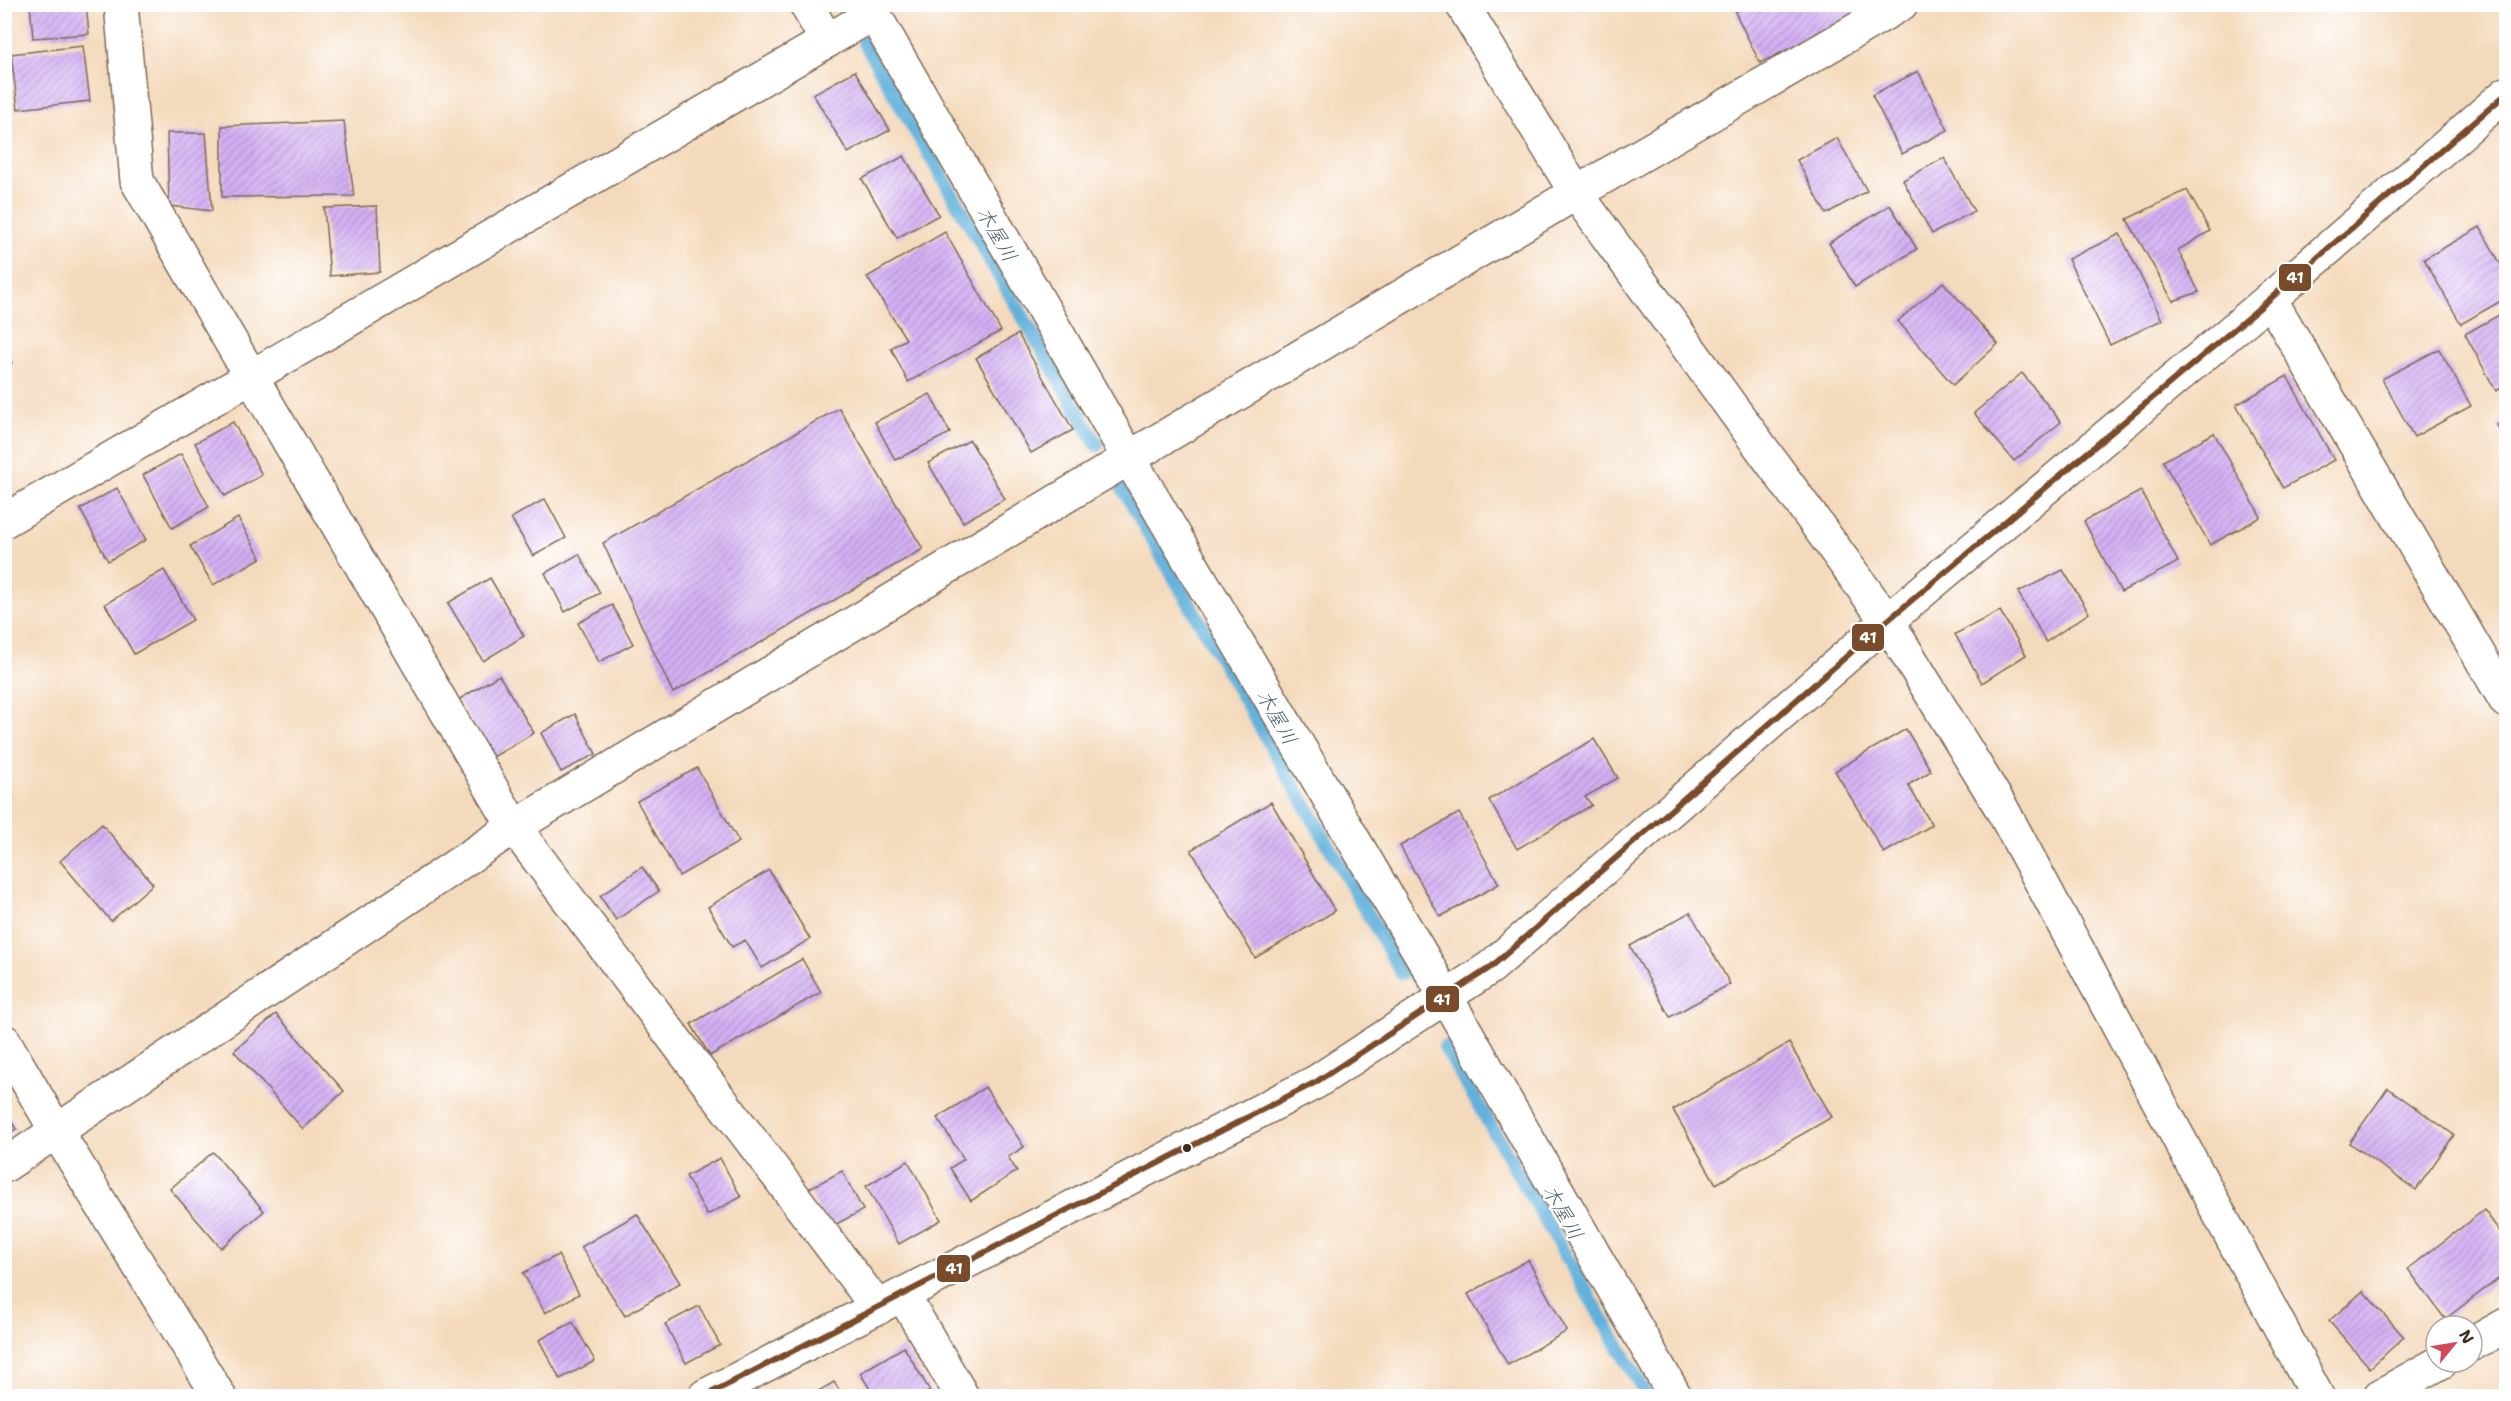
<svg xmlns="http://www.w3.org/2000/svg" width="2511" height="1401" font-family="'Shantell Sans','Klee One',sans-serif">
	<defs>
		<pattern id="building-hatch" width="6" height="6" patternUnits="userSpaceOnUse" patternTransform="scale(1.5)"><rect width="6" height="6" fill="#d3b0f4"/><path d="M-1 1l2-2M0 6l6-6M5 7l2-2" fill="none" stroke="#ac8fc5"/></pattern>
	</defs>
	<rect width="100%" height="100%" fill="#fff"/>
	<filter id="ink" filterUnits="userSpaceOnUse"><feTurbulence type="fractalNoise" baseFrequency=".0167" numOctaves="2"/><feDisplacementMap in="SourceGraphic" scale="12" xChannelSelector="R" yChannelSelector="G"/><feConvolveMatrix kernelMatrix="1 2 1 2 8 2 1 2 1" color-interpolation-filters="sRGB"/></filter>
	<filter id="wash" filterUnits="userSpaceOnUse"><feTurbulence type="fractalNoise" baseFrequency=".008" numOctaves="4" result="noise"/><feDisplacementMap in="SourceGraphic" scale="24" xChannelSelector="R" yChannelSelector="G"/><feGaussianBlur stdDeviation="1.35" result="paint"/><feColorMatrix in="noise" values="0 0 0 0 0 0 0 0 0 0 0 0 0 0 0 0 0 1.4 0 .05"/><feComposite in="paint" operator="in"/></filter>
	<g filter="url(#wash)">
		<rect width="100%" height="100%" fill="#f4dabc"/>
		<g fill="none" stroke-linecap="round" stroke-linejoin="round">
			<!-- stream -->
			<g stroke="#61b1dc" stroke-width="14">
				<polyline points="842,4 845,9"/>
				<polyline points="864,42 1097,445"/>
				<polyline points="1118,480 1402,973"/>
				<polyline points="1445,1047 1647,1396"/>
			</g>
		</g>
		<g id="blocks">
			<!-- building -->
			<g fill="url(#building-hatch)">
				<polygon points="30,4 86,4 89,34 33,38"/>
				<polygon points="1750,4 1868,4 1871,9 1760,63 1735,12"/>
				<polygon points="83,46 90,101 18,109 11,54"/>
				<polygon points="855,71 890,130 848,153 813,94"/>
				<polygon points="1918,71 1948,130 1902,154 1872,95"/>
				<polygon points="344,121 354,196 222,197 222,126"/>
				<polygon points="167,133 206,133 212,211 169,206"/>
				<polygon points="1837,138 1867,191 1826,214 1797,160"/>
				<polygon points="904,156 939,215 897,238 862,179"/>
				<polygon points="1944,158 1974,211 1932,234 1903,180"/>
				<polygon points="2187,190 2210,231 2178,250 2199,292 2173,301 2127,219"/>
				<polygon points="1890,205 1917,249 1855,287 1829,243"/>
				<polygon points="377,206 380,272 330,276 324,208"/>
				<polygon points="2480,227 2506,274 2506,298 2461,324 2424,259"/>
				<polygon points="945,232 1001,331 908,382 891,348 906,339 867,277"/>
				<polygon points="2120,234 2162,320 2110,345 2068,259"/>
				<polygon points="1943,282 1998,344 1953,385 1898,321"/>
				<polygon points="2506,311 2506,386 2496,391 2465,334"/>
				<polygon points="1018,334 1073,430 1031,453 976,358"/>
				<polygon points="2439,349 2471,406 2414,437 2382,379"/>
				<polygon points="4,351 12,363 4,368"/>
				<polygon points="2022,373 2061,422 2014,461 1974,413"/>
				<polygon points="2287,376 2334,460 2283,488 2236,405"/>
				<polygon points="930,394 950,433 895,460 875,422"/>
				<polygon points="839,408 923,549 673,693 603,543"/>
				<polygon points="2506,419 2506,443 2497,425"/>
				<polygon points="233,422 262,475 225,496 195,443"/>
				<polygon points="2214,433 2261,517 2210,545 2163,461"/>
				<polygon points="970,440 1005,499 963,522 928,463"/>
				<polygon points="181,454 209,507 172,528 143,475"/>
				<polygon points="117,488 146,540 108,561 80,509"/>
				<polygon points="2141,491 2178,562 2121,592 2084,521"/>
				<polygon points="545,499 566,538 533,556 511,518"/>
				<polygon points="238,518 261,558 213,585 190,546"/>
				<polygon points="579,554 600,593 565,612 545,573"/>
				<polygon points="164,570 193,620 134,654 105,604"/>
				<polygon points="2063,570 2089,613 2046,642 2018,592"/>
				<polygon points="490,578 524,636 483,661 448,603"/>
				<polygon points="612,605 633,644 599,662 578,623"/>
				<polygon points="2000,611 2026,655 1982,683 1955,634"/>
				<polygon points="499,675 534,733 493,757 458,700"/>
				<polygon points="575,714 596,754 561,772 541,733"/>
				<polygon points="1906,729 1931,771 1908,785 1932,825 1884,853 1835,771"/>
				<polygon points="1594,739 1618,778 1585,797 1592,805 1517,849 1489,800"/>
				<polygon points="697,768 739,842 679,876 637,801"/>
				<polygon points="1271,802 1335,911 1255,958 1191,850"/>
				<polygon points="1459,813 1499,884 1440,917 1400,846"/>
				<polygon points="102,824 153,884 111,921 60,861"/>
				<polygon points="642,867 659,891 616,920 600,896"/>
				<polygon points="769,870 810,939 762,968 745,940 732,947 708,907"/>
				<polygon points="1690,912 1730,984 1670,1017 1630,946"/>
				<polygon points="802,959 821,992 710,1056 691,1024"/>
				<polygon points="276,1014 344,1091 303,1129 234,1051"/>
				<polygon points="1789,1043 1832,1117 1716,1184 1673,1110"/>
				<polygon points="985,1087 1024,1147 1008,1157 1017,1171 971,1201 950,1168 964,1159 937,1118"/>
				<polygon points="2388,1088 2454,1135 2416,1190 2349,1143"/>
				<polygon points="4,1108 16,1129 4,1136"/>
				<polygon points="213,1152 264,1211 221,1248 170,1189"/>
				<polygon points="720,1158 741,1197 707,1215 686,1176"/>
				<polygon points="908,1161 941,1220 899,1244 866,1186"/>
				<polygon points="842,1171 863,1210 829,1228 808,1189"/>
				<polygon points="2484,1210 2506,1240 2506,1273 2445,1319 2408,1269"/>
				<polygon points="637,1214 680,1283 625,1316 581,1247"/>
				<polygon points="558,1255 579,1294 545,1313 523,1273"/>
				<polygon points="1528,1260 1567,1331 1508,1365 1468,1294"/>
				<polygon points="2363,1291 2404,1337 2370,1368 2329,1321"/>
				<polygon points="699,1306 720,1345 686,1363 665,1324"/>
				<polygon points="573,1322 595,1361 560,1379 539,1340"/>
				<polygon points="904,1347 930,1391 922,1396 874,1396 860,1373"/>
				<polygon points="834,1382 843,1396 810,1396"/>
			</g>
		</g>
	</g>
	<g filter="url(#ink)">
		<use href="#blocks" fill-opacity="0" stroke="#7c6855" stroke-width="1.5"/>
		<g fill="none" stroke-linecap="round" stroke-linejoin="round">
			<defs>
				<g id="minor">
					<polyline points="121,4 137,181 514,827 878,1308"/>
					<polyline points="806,4 827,41"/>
					<polyline points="868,4 1129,458 1446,997 1675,1396"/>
					<polyline points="1462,4 1576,193 1887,621 2002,809 2317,1396"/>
					<polyline points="2270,299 2506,701"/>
					<polyline points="4,521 873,14"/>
					<polyline points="4,1041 57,1132 219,1396"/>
					<polyline points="4,1166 514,827 1129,458 1576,193 1901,4"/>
					<polyline points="903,1295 962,1396"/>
					<polyline points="2472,1344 2506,1325"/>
					<polyline points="705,1396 1316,1082 1491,967 1887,621 2270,299 2506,94"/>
					<polyline points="2380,1396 2441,1362"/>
				</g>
			</defs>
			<!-- minor casing -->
			<use href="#minor" stroke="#7c6855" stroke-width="36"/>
			<!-- minor -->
			<use href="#minor" stroke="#fff" stroke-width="33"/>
			<defs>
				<polyline id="bus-1" points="705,1396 1316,1082 1491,967 1887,621 2270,299 2506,94"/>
			</defs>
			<!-- bus-1 casing -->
			<use href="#bus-1" stroke="#fff" stroke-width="10"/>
			<!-- bus-1 -->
			<use href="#bus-1" stroke="#7a4b2a" stroke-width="6"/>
		</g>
	</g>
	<!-- markers -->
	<circle fill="#3b2a1e" stroke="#fff" stroke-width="2" cx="1187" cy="1148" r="5"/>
	<g text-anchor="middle" stroke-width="5" stroke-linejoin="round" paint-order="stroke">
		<!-- water labels -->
		<g font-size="20" font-style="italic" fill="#4a606a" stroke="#fff">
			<text transform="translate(997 234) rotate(60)" y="7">木屋川</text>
			<text transform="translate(1277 717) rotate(60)" y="7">木屋川</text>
			<text transform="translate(1563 1212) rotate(60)" y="7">木屋川</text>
		</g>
	</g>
	<g stroke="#fff" stroke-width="2">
		<rect x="2278" y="263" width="34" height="29" rx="6" fill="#7a4b2a"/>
		<rect x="1851" y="623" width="34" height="29" rx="6" fill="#7a4b2a"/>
		<rect x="1425" y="985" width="35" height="28" rx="6" fill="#7a4b2a"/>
		<rect x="936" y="1254" width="35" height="29" rx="6" fill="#7a4b2a"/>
	</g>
	<g font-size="16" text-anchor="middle" font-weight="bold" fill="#fff">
		<text x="2295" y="283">41</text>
		<text x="1868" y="643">41</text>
		<text x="1442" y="1005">41</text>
		<text x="954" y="1274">41</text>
	</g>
	<!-- margin -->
	<rect width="2511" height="1401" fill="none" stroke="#fff" stroke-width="24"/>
	<!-- north arrow -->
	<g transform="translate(2454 1344) rotate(60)"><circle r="28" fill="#ffffff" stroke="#b1aaa5" stroke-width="1.5"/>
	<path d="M0-4.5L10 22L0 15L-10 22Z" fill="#d1495b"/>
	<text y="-9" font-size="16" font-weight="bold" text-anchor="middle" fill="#3b2a1e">N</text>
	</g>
</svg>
